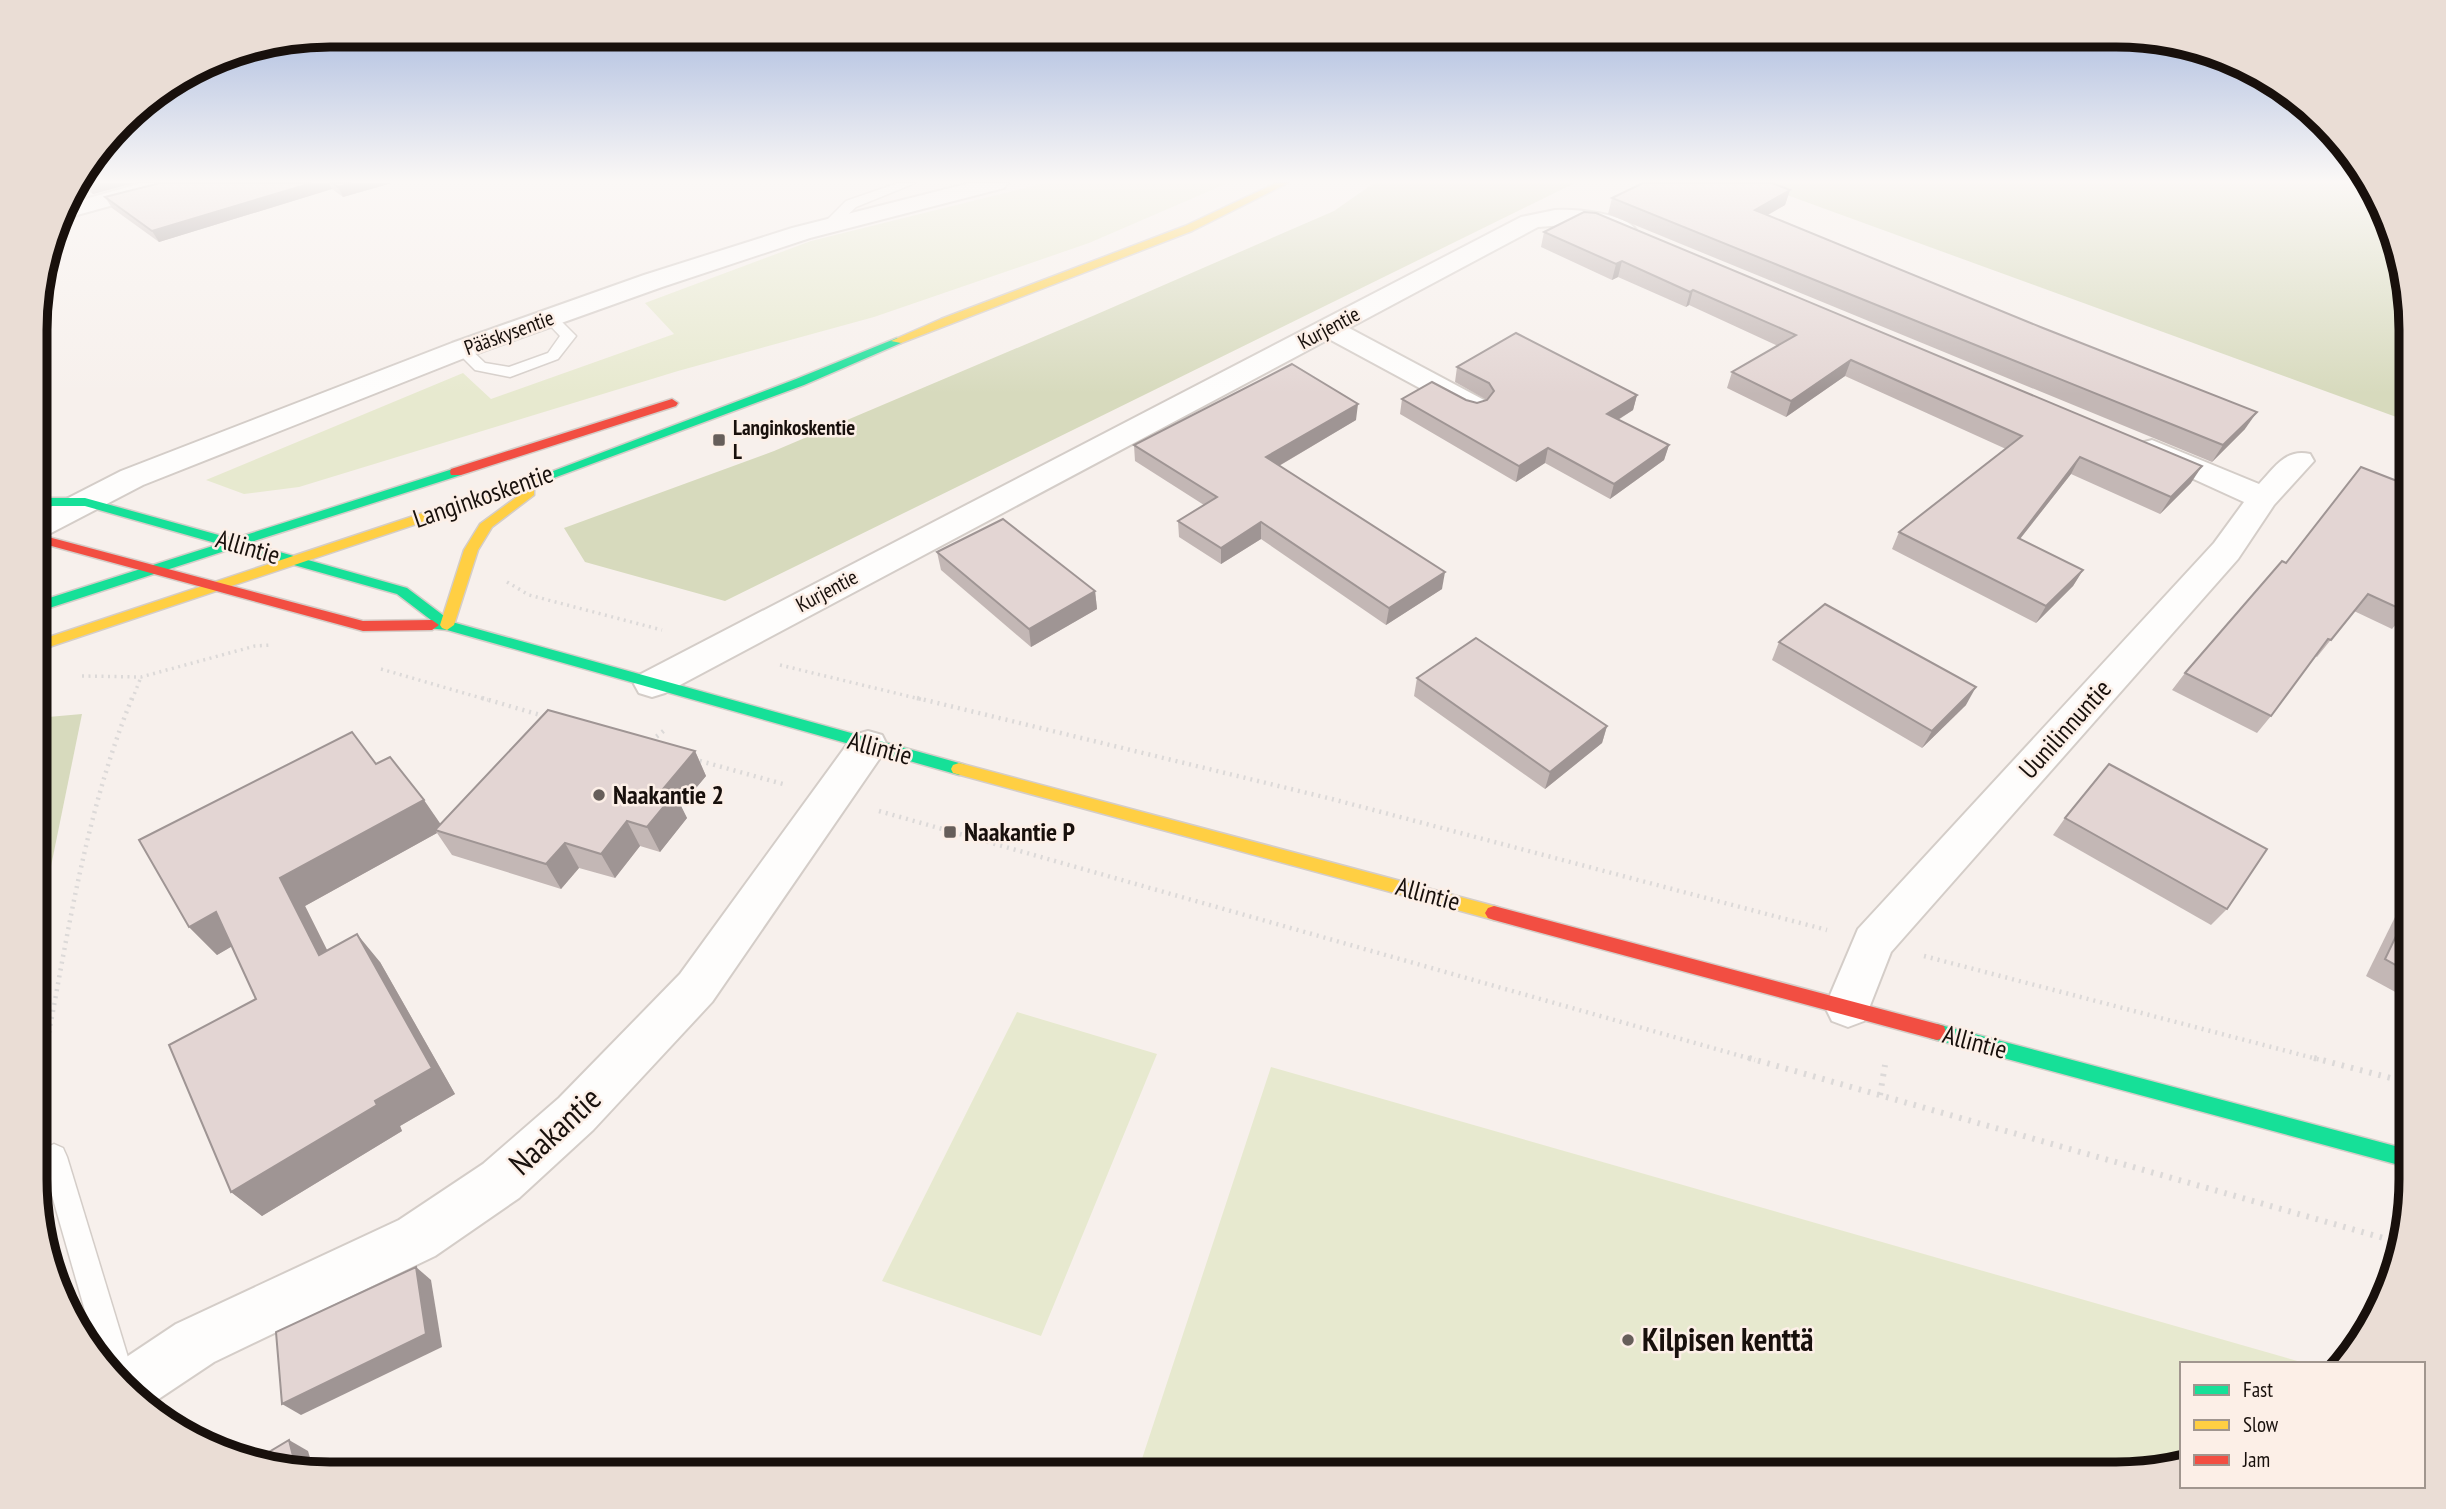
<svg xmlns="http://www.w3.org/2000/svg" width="2446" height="1509" font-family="'PT Sans Narrow',sans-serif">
	<rect width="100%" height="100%" fill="#f7f0ec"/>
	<!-- green -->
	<g fill="#e7e9cf">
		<polygon points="1045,183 1228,183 1089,243 874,317 678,371 299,487 244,494 206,480 463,373 491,399 674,334 645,303 811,241"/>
		<polygon points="1017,1012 1157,1054 1041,1336 882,1281"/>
		<polygon points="1271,1067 2308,1364 2182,1364 2182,1459 2135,1473 1137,1474"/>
	</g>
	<!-- forest -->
	<g fill="#d7dabd">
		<polygon points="1374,183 1575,183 725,601 585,562 564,528 774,451 1095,315 1334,211"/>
		<polygon points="1754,183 2371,183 2410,311 2410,422"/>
		<polygon points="82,714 37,935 37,718"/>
	</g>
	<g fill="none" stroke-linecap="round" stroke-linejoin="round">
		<defs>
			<g id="lane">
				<polygon points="898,183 915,183 856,207 834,228 829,229 822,225 846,201"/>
				<polygon points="550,314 555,315 576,336 558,359 510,377 475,370 454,349 457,346 467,346 485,363 509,367 548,353 560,336 543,318"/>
				<polygon points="54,1144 63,1148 67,1157 134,1377 130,1388 98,1356 41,1157 45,1148"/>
			</g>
			<g id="street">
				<polygon points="142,183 179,183 175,188 59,220 64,205"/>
				<polygon points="970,183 1008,183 1004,188 810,238 662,287 472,355 143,485 49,534 37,537 37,514 121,471 452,343 644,275 792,228"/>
				<path d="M1555 210C1575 209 1625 213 1636 230L1633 235 1624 237 1578 224 1538 227 1349 328 1484 400 1489 406 1484 412 1474 415 1464 412 1329 339 665 693 652 697 639 693 634 684 639 675 1521 217Z"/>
				<path d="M2152 440 2259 484C2274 468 2286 448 2310 454L2314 461 2274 505 2238 559 1891 952 1864 1021 1848 1027 1832 1021 1825 1007 1858 929 2214 543 2244 502 2141 455 2137 449 2141 443Z"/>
				<polygon points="868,731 882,735 887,745 882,755 712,1002 593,1130 519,1198 435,1256 214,1362 148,1406 110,1368 176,1324 399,1220 483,1164 559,1098 680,974 854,735"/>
			</g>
			<g id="fast">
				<polygon points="897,338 903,341 901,343 804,385 551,479 541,479 540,476 796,379"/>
				<polygon points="456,468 461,469 461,475 248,543 407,588 452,622 959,763 965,765 967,769 965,773 959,775 447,630 427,628 425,625 431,620 397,594 234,548 37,612 37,602 219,544 85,506 37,506 37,498 85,498 233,539"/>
				<polygon points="1937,1024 2410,1150 2410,1168 1937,1040 1930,1038 1928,1032 1930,1026"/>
			</g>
			<g id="slow">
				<polygon points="1276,183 1288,183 1192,231 901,343 891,341 941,319 1185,226"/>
				<polygon points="546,472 552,476 551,479 37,651 37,641"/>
				<polygon points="529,488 534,489 534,495 492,527 478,550 454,625 447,630 442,628 440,625 464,550 480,524"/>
				<polygon points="959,763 1494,906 1500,908 1503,913 1500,918 1494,920 953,773 951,769 953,765"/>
			</g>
			<g id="jam">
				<polygon points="672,399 678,403 676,406 461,475 451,475 450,472 451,469"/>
				<polygon points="37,534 363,621 432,620 439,625 432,630 363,631 37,542"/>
				<polygon points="1494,906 1937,1024 1944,1026 1946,1032 1944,1038 1937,1040 1494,920 1488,918 1485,913 1488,908"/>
			</g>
		</defs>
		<!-- lane casing -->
		<use href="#lane" stroke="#d4cdc8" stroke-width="3"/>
		<!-- street casing -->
		<use href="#street" stroke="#d4cdc8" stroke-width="4"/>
		<!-- fast casing -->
		<use href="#fast" stroke="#d4cdc8" stroke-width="3"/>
		<!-- slow casing -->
		<use href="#slow" stroke="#d4cdc8" stroke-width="3"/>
		<!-- jam casing -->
		<use href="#jam" stroke="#d4cdc8" stroke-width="3"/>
		<!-- path-far2 -->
		<g stroke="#dcd9d8" stroke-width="3.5" stroke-dasharray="2 4.5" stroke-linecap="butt">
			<polyline points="507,582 529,595 662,630"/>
			<polyline points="780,665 924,700"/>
			<polyline points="381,669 488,700"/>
			<polyline points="82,676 141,677 255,646 272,645"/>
			<polyline points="132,700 141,677"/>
		</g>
		<!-- path-far1 -->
		<g stroke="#dcd9d8" stroke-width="4.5" stroke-dasharray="2 5" stroke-linecap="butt">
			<polyline points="482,698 547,717"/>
			<polyline points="917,698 1332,799 1827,930"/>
			<polyline points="651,741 666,729"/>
			<polyline points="693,759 783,784"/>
			<polyline points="879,811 1755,1060"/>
			<polyline points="1924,956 2321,1060"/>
			<path d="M44 1060C67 938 85 814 132 698"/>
		</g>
		<!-- path -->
		<g stroke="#dcd9d8" stroke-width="6" stroke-dasharray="2.5 7" stroke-linecap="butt">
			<polyline points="45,1058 41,1078 48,1117"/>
			<polyline points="1749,1058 2401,1243"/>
			<polyline points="2314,1058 2410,1083"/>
			<polyline points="1880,1095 1885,1065"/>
		</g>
		<!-- lane -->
		<use href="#lane" fill="#fefdfc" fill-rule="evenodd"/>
		<!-- street -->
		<use href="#street" fill="#fefdfc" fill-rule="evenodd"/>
		<!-- fast -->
		<use href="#fast" fill="#16e098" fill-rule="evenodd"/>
		<!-- slow -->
		<use href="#slow" fill="#ffcf43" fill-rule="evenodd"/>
		<!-- jam -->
		<use href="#jam" fill="#f24e42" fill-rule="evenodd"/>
	</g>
	<!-- wall -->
	<g fill="#c3b7b5">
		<polygon points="78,183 134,183 93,194 78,184"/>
		<polygon points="160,183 392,183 343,197 332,189 159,242 112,208 105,197"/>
		<polygon points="1790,190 1785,205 1768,215 2245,429 2212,462 1608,214 1612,198"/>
		<polygon points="1584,212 2191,483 2160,514 2071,474 2020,539 2083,570 2073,586 2036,623 1892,549 1899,532 2006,449 1845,376 1786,417 1727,388 1732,372 1778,346 1689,305 1686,307 1618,277 1612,280 1541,247 1544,232"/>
		<polygon points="1457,367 1637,395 1633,410 1618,420 1669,445 1664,460 1610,499 1545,463 1516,482 1400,414 1402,399 1477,403 1487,400 1455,382"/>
		<polygon points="1356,420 1279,466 1442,589 1386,625 1261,539 1221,564 1179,537 1178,521 1204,505 1135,461 1134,445"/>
		<polygon points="937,552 1095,591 1097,609 1031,647 941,570"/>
		<polygon points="2282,561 2410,608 2392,629 2354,611 2317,657 2315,656 2271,716 2257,733 2172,690 2185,673"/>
		<polygon points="1779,642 1966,705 1922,748 1772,660"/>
		<polygon points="1417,678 1607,726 1602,743 1545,789 1414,696"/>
		<polygon points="695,751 706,776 681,806 687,818 660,852 640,846 615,878 579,868 561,889 452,855 437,833 305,906 327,950 380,962 455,1094 400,1126 402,1131 262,1216 231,1192 256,999 232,946 217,955 189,927 441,824"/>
		<polygon points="2065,818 2227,909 2211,925 2053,835"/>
		<polygon points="2410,902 2410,1000 2366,976 2396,915"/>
	</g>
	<!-- shaded-wall -->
	<g fill="#9f9594">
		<polygon points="90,183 134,183 93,194 86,184"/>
		<polygon points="312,183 329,183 332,189 159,242 152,231"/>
		<polygon points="351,183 392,183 343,197 338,187"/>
		<polygon points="1790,190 1785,205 1750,225 1755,210"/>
		<polygon points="1622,261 1618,277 1612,280 1616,264"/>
		<polygon points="1693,290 1689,305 1686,307 1690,292"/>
		<polygon points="1851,360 1845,376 1786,417 1791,401"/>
		<polygon points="1637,395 1633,410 1603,429 1607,414"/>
		<polygon points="1358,404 1356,420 1265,474 1266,457"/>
		<polygon points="2257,412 2245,429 2212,462 2223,445"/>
		<polygon points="1669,445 1664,460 1610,499 1614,484"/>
		<polygon points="1548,448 1545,463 1516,482 1519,466"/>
		<polygon points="2080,457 2071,474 2008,554 2018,538"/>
		<polygon points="2202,466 2191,483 2160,514 2171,497"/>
		<polygon points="1261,522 1261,539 1221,564 1221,548"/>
		<polygon points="2083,570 2073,586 2036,623 2046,606"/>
		<polygon points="1445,572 1442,589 1386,625 1389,608"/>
		<polygon points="1095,591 1097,609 1031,647 1029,629"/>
		<polygon points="1976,687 1966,705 1922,748 1932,731"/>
		<polygon points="1607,726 1602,743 1545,789 1550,772"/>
		<polygon points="695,751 706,776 681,806 687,818 660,852 647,827 663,789"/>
		<polygon points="424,800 444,829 435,830 437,833 305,906 343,982 319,955 280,878"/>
		<polygon points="627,821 640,846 615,878 601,854"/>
		<polygon points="565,843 579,868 561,889 546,864"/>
		<polygon points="216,912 243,940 217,955 189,927"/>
		<polygon points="357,934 380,962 455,1094 400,1126 402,1131 262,1216 231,1192 375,1101"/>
		<polygon points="416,1267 431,1280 442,1347 301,1415 282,1404"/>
		<polygon points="289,1440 308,1451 314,1471 296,1468"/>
	</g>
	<!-- building -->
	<g fill="#e3d5d3" stroke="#9f9594" stroke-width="2">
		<polygon points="160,183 312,183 152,231 105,197"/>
		<polygon points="333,183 351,183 338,187"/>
		<polygon points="1643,183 1772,183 1790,190 1755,210 2043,328 2257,412 2223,445 1612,198"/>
		<polygon points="1584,212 1596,213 2202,466 2171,497 2080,457 2018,538 2083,570 2046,606 1899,532 2022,436 1851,360 1791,401 1732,372 1796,335 1693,290 1690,292 1622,261 1616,264 1544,232"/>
		<polygon points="1516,333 1637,395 1607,414 1669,445 1614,484 1548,448 1519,466 1402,399 1432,382 1466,400 1477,403 1487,400 1494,391 1489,383 1457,367"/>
		<polygon points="1292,364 1358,404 1266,457 1445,572 1389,608 1261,522 1221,548 1178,521 1217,497 1134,445"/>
		<polygon points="2361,467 2410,486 2410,608 2407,612 2368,594 2331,640 2328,639 2271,716 2185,673 2282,561 2286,563"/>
		<polygon points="1003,519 1095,591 1029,629 937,552"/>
		<polygon points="1825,604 1976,687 1932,731 1779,642"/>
		<polygon points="1476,638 1607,726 1550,772 1417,678"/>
		<polygon points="548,710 695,751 663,789 675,793 647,827 627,821 601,854 565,843 546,864 435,830"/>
		<polygon points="352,732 376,764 390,757 424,800 280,878 319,955 357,934 432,1068 375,1101 377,1105 231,1192 169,1045 256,999 216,912 189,927 139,840"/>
		<polygon points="2109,764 2267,849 2227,909 2065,818"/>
		<polygon points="2410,907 2410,973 2385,959"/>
		<polygon points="416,1267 426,1334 282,1404 276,1332"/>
		<polygon points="289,1440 296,1468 254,1461"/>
	</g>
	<!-- sky -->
	<linearGradient id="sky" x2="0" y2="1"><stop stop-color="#a5b7dd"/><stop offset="0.46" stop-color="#fbf8f6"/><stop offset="1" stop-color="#fbf8f6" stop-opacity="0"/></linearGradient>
	<rect width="2446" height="394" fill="url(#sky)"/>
	<!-- markers -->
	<g fill="#665e5a" stroke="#fcefe7" stroke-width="2.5">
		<rect x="712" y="433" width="14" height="14" rx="3.5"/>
		<circle cx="599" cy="795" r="7"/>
		<rect x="943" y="825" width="14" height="14" rx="3.5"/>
		<circle cx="1628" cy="1340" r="7"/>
	</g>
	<g text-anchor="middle" stroke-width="5" stroke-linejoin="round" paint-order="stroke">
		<!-- far-street labels -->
		<g font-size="21" fill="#18100c" stroke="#fcefe7">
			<text transform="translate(1329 328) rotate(-28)" y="7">Kurjentie</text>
			<text transform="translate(509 333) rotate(-20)" y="7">Pääskysentie</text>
			<text transform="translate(827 591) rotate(-28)" y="7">Kurjentie</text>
		</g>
		<!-- far-poi labels -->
		<g font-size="21" font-weight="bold" fill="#18100c" stroke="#fcefe7" text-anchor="start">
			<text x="733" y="435">Langinkoskentie<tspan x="733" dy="24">L</tspan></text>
		</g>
		<!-- street labels -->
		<g font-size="26" fill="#18100c" stroke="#fcefe7">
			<text transform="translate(483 496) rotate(-19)" y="9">Langinkoskentie</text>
			<text transform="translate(248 547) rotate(16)" y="9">Allintie</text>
			<text transform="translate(2065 729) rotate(-48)" y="9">Uunilinnuntie</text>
			<text transform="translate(880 748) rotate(15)" y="9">Allintie</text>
			<text transform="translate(1428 894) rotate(15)" y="9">Allintie</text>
			<text transform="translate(1975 1042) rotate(15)" y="9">Allintie</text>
		</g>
		<!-- poi labels -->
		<g font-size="26" font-weight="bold" fill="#18100c" stroke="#fcefe7" text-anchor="start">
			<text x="613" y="804">Naakantie 2</text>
			<text x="964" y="841">Naakantie P</text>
		</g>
		<!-- near-street labels -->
		<g font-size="32" fill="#18100c" stroke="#fcefe7">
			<text transform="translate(555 1131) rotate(-43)" y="11">Naakantie</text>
		</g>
		<!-- near-poi labels -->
		<g font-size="32" font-weight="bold" fill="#18100c" stroke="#fcefe7" text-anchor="start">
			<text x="1642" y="1351">Kilpisen kenttä</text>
		</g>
	</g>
	<!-- crop -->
	<path d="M0 0H2446V1509H0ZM330 47H2116A283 283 0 0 1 2399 330V1179A283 283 0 0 1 2116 1462H330A283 283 0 0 1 47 1179V330A283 283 0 0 1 330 47Z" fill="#eaddd5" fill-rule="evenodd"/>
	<path fill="none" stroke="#18100c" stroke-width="9" d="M330 47H2116A283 283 0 0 1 2399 330V1179A283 283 0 0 1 2116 1462H330A283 283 0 0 1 47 1179V330A283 283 0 0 1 330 47Z"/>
	<!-- legend -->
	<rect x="2180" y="1362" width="245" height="126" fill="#fcefe7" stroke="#a1968f" stroke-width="2"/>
	<rect x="2194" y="1385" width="35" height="10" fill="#16e098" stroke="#a1968f" stroke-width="2"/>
	<text x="2243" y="1397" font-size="21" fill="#18100c">Fast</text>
	<rect x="2194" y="1420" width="35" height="10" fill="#ffcf43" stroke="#a1968f" stroke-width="2"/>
	<text x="2243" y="1432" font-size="21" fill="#18100c">Slow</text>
	<rect x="2194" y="1455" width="35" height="10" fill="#f24e42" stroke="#a1968f" stroke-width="2"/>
	<text x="2243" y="1467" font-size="21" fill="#18100c">Jam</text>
</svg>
